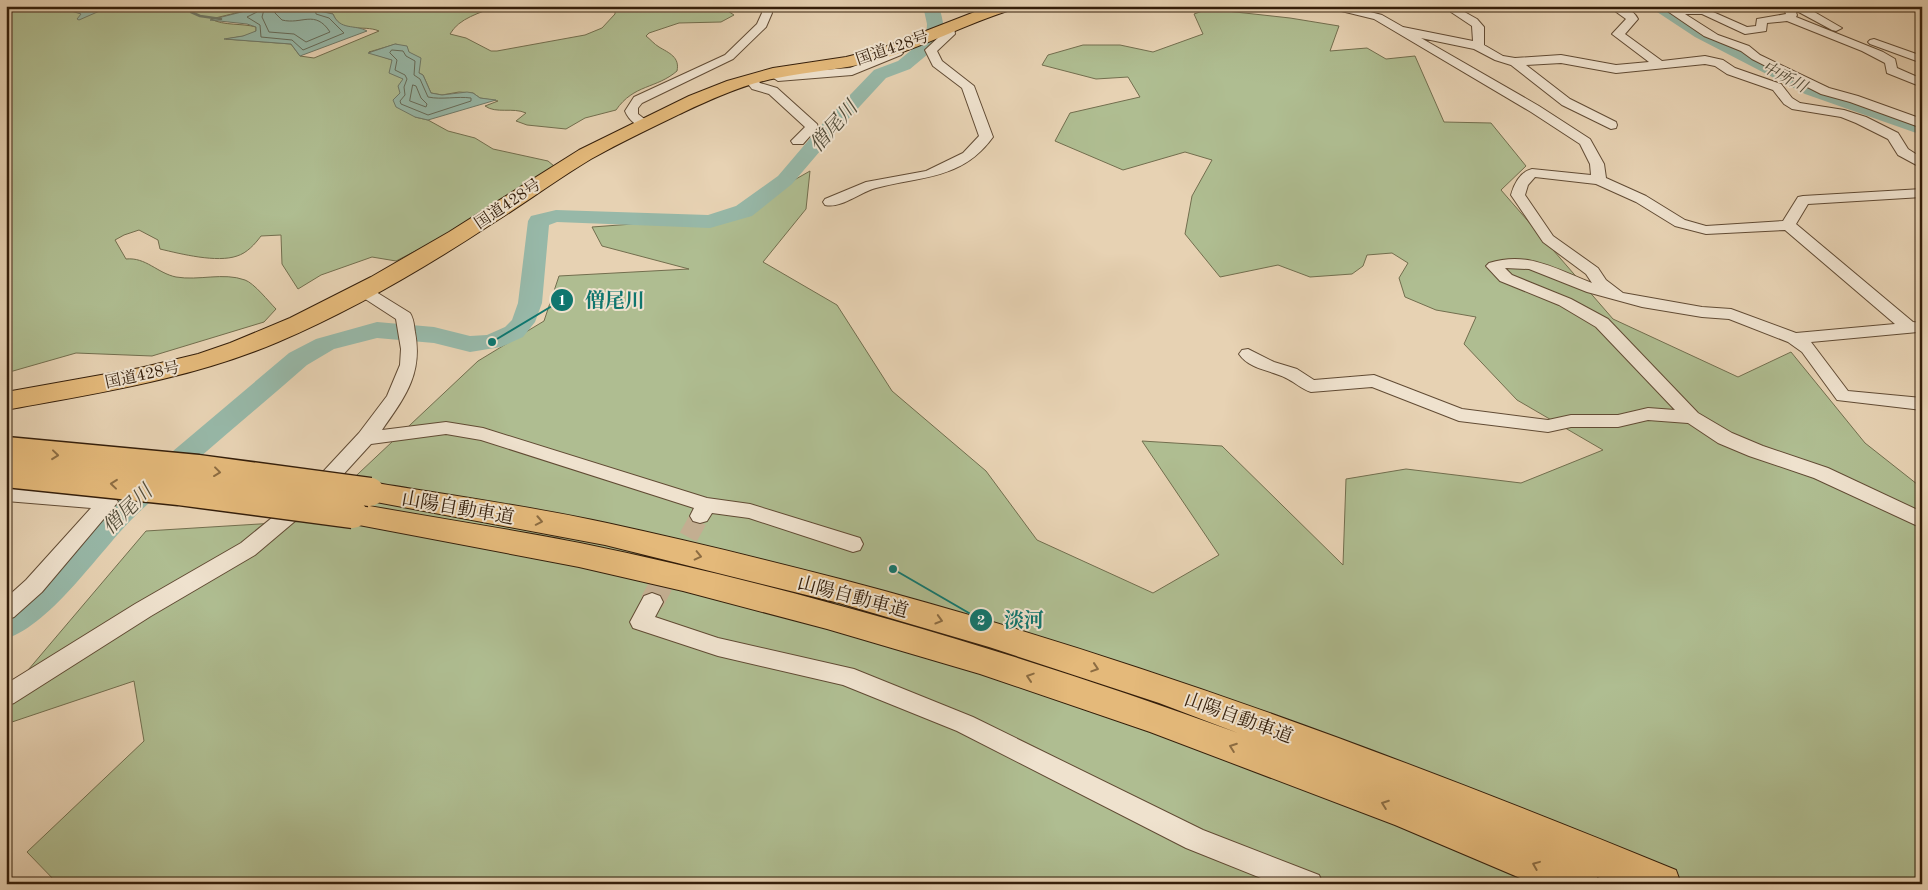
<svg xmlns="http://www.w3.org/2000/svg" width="1928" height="890" font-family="'Old Standard TT','Noto Serif JP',serif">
	<rect width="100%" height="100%" fill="#e7d2b3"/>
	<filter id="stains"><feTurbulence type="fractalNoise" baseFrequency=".004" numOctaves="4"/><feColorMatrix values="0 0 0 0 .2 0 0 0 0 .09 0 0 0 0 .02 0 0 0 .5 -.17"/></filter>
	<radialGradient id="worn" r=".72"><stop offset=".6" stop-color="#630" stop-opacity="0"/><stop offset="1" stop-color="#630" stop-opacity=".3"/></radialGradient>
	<!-- green -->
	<g fill="#afbd91" stroke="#726e4e">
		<path d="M6 6H265L211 19C224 26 242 23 256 27V31L251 35 226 39 291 44 300 56 314 58 379 31C363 24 341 35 333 14L319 11 321 6H497C480 13 459 18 450 34L466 38 491 51H497L585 35 602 28 615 14V11L606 8 537 6H720L734 15 721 22 679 23 649 33 646 36C650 39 654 44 659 47 669 53 680 57 677 71 656 89 634 84 616 110L585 118 566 129 527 125 516 121 526 113C513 107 496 114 485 106L498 101 480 98 473 93 459 92 442 95 431 93 423 75 419 73 409 52 396 44 369 52 392 60 403 79 415 117 428 120 448 131 475 138 493 149 548 161 554 166 433 242 396 261 372 257 321 275 298 289 282 264 281 235 261 236C255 244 247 253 237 256 217 263 181 254 160 249L158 240 139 230 124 235 115 240 126 259C146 257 157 273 176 277 199 281 223 272 245 280 254 283 269 302 276 309L264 322 152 356 76 353 6 373Z"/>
		<polygon points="1208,9 1290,18 1339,26 1330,51 1367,48 1386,59 1415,56 1444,122 1491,123 1526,166 1501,190 1613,319 1738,377 1791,352 1865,443 1922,488 1922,884 58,884 27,852 144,741 134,681 6,724 6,696 146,531 308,521 478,361 544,321 559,276 689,269 602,246 592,227 729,217 810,171 806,209 763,262 837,305 892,391 986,471 1037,540 1153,593 1219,555 1142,441 1222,446 1343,565 1346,479 1406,469 1521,483 1603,450 1517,400 1464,344 1476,317 1436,310 1405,297 1399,278 1408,263 1392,253 1367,255 1363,266 1352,274 1310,277 1278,265 1220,277 1185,234 1192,196 1212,160 1185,152 1123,170 1055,141 1070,113 1140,97 1128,77 1096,79 1042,65 1048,55 1083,45 1120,45 1153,52 1203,34 1194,14"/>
	</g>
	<!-- water -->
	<g fill="#97b8a8" stroke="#6f7a69">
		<polygon points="64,6 111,6 79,20 77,19 81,14 68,10"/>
		<path d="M265 6H286L285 10 290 11 307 6H321L319 11 333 14C340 31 355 24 367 31L300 56 291 44 224 39 243 36 256 31V27L247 24 210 20Z"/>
		<polygon points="395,44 407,46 409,52 421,58 419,73 423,75 431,93 442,95 467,92 473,93 480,98 496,100 428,120 415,117 396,107 393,100 400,93 398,86 403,79 389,73 392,60 368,53"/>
	</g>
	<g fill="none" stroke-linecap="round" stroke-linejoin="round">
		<!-- shore -->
		<g stroke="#666b59" stroke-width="1">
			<polyline points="258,6 257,12 247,17 260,25 261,37 292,40 303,50 344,33 329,18 316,14 315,6"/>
			<path d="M265 6 262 17 269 32 294 34 306 42 330 32C315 9 302 25 282 20L275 13 274 6"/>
			<path d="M392 50 403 51 406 56 415 61 414 75 420 79 428 97C442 100 457 96 471 98V101L428 115 401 104 400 101 405 95 404 87 407 79 405 75 395 70 397 60 390 53Z"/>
			<polygon points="413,85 416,86 421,98 427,104 426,107 410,101"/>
		</g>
		<!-- stream -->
		<polyline stroke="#6f7a69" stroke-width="2.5" points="191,6 191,12 200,16 221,19"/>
		<!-- river -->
		<g fill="#97b8a8" fill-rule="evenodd">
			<path d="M923 6H939C942 17 947 33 940 44L910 69 886 78 838 130 792 184 752 216 710 228 557 222 549 225 542 303 535 322 523 337 501 347 470 352 434 343 377 338 334 349 307 365C250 415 191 463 136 515 100 550 53 623 6 639V608L27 593 115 500 289 353 316 339 377 322 434 327 470 336 487 335 505 327 512 320 518 303 528 221 531 216 556 210 708 215 736 206 778 176 824 122 874 70 898 61 926 38 927 24Z"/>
			<polygon points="1648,6 1668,6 1707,29 1817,86 1922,123 1922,135 1805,94 1695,37"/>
		</g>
		<!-- minor-tunnel-far1 -->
		<polyline stroke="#c3ae91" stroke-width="19" stroke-dasharray="19 9" stroke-linecap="butt" points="661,586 700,516"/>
		<!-- minor-tunnel -->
		<polyline stroke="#c3ae91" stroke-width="24" stroke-dasharray="24 12" stroke-linecap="butt" points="652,602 661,585"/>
		<defs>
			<g id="minor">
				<path d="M464 6H496C490 11 470 11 464 6Z"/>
				<path d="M761 6H771L772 13 766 27 733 59 642 103 638 108V114L651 124 650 127C639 129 629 121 625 111L634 97 725 55 757 24 762 13Z"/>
				<path d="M1328 6H1347L1382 15 1403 27 1473 41 1472 26 1451 12 1450 6H1460L1461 10 1477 19 1484 27V45L1503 56 1515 58 1561 55 1616 65 1649 62 1612 34 1626 19 1608 6C1619 6 1632 7 1638 19L1625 34 1662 61 1705 56 1723 60 1735 68 1781 84 1792 98 1800 103 1844 110 1866 117 1898 133 1908 149 1922 158V168L1898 155 1888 139 1856 123 1841 117 1792 109 1784 104 1773 90 1727 74 1715 66 1705 64 1616 73 1561 63 1526 65 1570 99 1616 122 1617 125 1616 128 1611 129 1562 105 1511 65 1495 60 1474 49 1421 38 1539 106 1590 139 1604 164 1606 178 1646 196 1685 220 1706 226 1783 221 1798 197 1803 196 1922 189V197L1808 204 1796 224 1913 322 1922 323V331L1918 332 1811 342 1848 391 1922 398V410L1837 400 1802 352 1788 342 1729 319 1702 317 1642 307 1587 292 1529 269 1505 268 1512 275 1571 299 1608 319 1698 413 1732 433 1763 446 1828 468 1922 512V528L1814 478 1749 456 1718 443 1688 423 1648 420 1618 427H1571L1548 432 1459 421 1372 387 1311 392C1301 389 1295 382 1286 378 1271 370 1250 370 1239 354L1242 350 1248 349 1274 362 1297 369 1314 380 1374 375 1462 409 1548 420 1571 415H1618L1648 408 1675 410 1596 327 1559 305 1500 281 1486 266 1489 263C1529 251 1555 269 1592 283L1586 274 1543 242 1511 195C1514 184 1520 172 1532 169L1591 175 1590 164 1580 144 1531 112 1374 19 1329 8ZM1535 177 1596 184 1636 202 1675 226 1706 234 1785 230 1895 324 1796 333 1731 309 1702 307 1623 293 1606 280 1598 268 1553 236 1525 195 1528 185Z"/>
				<polygon points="1660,6 1704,8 1747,27 1756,26 1757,19 1786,14 1784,9 1785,7 1804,6 1842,28 1836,31 1832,30 1795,10 1797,15 1796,17 1883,52 1895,59 1897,68 1922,79 1922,87 1887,73 1885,63 1862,51 1787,21 1767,23 1766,31 1745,34 1702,14 1685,14 1718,35 1749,46 1760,55 1829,88 1858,96 1922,119 1922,128 1850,102 1821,94 1752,59 1741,51 1704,36"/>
				<path d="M948 24 954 27 955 34 937 51 942 61 974 86 993 137C962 180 921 176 876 188 860 192 841 209 825 205L823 202 825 199 866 182 926 171 963 153 979 136 962 88 933 66 925 50 943 33 942 27Z"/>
				<polygon points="1874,39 1922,56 1922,63 1870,44 1868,42 1870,40"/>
				<polygon points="897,50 901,51 903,53 901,55 852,75 778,81 772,77 778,73 850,68"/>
				<polygon points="750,75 754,76 760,83 777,88 817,124 818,127 803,144 793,144 791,141 805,127 769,94 752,89 744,79"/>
				<path d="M362 285 368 287 410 313C414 319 414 326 415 332 423 374 405 397 382 430L446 422 483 428 707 498 750 504 860 538 863 544 860 550 853 552 749 518 712 513 707 521 700 523 693 521 690 516 694 508 481 440 446 434 371 444 320 500 255 555 151 616 14 703 6 706V684L135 604 241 543 306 490 359 433 387 396 400 365 401 349 396 319 356 293 354 290 356 287Z"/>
				<polygon points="6,487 108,495 115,497 118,502 42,592 14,617 6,620 6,598 26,580 91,508 6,501"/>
				<polygon points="652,593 660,596 663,602 655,617 718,638 854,669 973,717 1203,830 1319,875 1323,884 1276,884 1186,848 957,731 843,685 718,656 633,628 630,622 644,596"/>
			</g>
			<g id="highway">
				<path d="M990 6H1016L1014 9C966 23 923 48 875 61 842 70 809 71 777 78 745 84 714 98 684 112 653 127 621 142 591 159 556 180 524 204 490 225 423 269 351 311 278 342 191 379 98 393 6 410V392L140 368 198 354 230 343 290 318 371 277 449 232 579 150 689 96 727 81 773 68 846 57 882 48Z"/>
				<path d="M370 482C449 495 529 506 607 523 685 540 763 559 840 579 1126 654 1403 758 1676 870L1681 884H1615L1597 877 1600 884H1534L1395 825 1150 732 980 674 827 629 683 591 579 567 343 522 338 514 343 506 353 503C428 517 505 528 580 543 803 589 1024 655 1238 733L1159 703 989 647 839 603 605 545 360 499 356 492 360 485Z"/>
			</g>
		</defs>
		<!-- minor casing -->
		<use href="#minor" stroke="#614b34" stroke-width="2"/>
		<!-- highway casing -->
		<use href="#highway" stroke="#341e0a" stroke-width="2"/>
		<!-- minor -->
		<use href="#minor" fill="#efe2ce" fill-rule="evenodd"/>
		<!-- highway -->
		<use href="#highway" fill="#e4b97a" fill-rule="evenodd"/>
		<defs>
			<g id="highway-bridge">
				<polyline points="6,451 198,469 370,492"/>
				<polyline points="6,473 179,491 353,514"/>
			</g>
		</defs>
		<!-- highway-bridge casing -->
		<use href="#highway-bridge" stroke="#341e0a" stroke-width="31" stroke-linecap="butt"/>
		<!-- highway-bridge -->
		<use href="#highway-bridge" stroke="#e4b97a" stroke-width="28"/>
	</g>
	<!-- one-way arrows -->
	<defs><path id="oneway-chevron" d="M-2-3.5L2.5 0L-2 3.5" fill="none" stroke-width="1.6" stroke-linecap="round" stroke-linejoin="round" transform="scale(1.25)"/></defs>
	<g stroke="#8c6c42">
		<use href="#oneway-chevron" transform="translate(55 455) rotate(6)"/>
		<use href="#oneway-chevron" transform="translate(217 472) rotate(7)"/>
		<use href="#oneway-chevron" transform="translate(114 484) rotate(-174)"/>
		<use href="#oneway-chevron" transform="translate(539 521) rotate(11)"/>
		<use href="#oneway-chevron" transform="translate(698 556) rotate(13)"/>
		<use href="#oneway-chevron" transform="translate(939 620) rotate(16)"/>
		<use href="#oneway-chevron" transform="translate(1095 668) rotate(18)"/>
		<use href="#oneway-chevron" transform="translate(1030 677) rotate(-162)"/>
		<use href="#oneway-chevron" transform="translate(1233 747) rotate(-160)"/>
		<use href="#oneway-chevron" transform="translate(1385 804) rotate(-160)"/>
		<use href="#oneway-chevron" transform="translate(1536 865) rotate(-158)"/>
	</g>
	<g text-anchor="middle" stroke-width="4" stroke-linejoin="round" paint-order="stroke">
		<!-- far-street labels -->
		<g font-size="16" fill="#341e0a" stroke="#efe2ce">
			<text transform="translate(892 47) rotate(-19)" y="6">国道428号</text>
			<text transform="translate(507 203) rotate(-34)" y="6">国道428号</text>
			<text transform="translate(142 374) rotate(-12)" y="6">国道428号</text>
		</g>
		<!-- far-water labels -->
		<g font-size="16" font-style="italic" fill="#524c39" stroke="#efe2ce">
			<text transform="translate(1785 76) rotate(28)" y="6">中所川</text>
		</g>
		<!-- street labels -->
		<g font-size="19" fill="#341e0a" stroke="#efe2ce">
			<text transform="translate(458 507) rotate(10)" y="7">山陽自動車道</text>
			<text transform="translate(853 596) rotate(15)" y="7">山陽自動車道</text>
			<text transform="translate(1239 717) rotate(20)" y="7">山陽自動車道</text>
		</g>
		<!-- water labels -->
		<g font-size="20" font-style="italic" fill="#524c39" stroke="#efe2ce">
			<text transform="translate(833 126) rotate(-48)" y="7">僧尾川</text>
			<text transform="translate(127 509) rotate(-44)" y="7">僧尾川</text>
		</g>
	</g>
	<!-- callouts -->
	<path fill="none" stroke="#0f766e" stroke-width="2" d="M492 342L562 300M893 569L981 620"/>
	<g fill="#0f766e" stroke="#efe2ce" stroke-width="2">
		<circle cx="492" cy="342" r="5"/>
		<circle cx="893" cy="569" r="5"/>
		<circle cx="562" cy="300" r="12"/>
		<circle cx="981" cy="620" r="12"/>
	</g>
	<g font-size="15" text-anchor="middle" font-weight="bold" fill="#fff">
		<text x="562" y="305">1</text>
		<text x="981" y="625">2</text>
	</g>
	<g font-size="20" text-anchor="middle" font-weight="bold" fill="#0f766e" stroke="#efe2ce" stroke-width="4" stroke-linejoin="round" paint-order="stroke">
		<text x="615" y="307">僧尾川</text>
		<text x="1024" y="627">淡河</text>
	</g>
	<!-- margin -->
	<rect width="1928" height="890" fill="none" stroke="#e7d2b3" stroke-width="25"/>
	<rect x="8" y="8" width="1913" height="875" fill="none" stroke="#341e0a" stroke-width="2.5"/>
	<rect x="12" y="12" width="1903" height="865" fill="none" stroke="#341e0a"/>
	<rect width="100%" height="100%" filter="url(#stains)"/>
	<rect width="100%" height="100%" fill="url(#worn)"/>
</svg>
